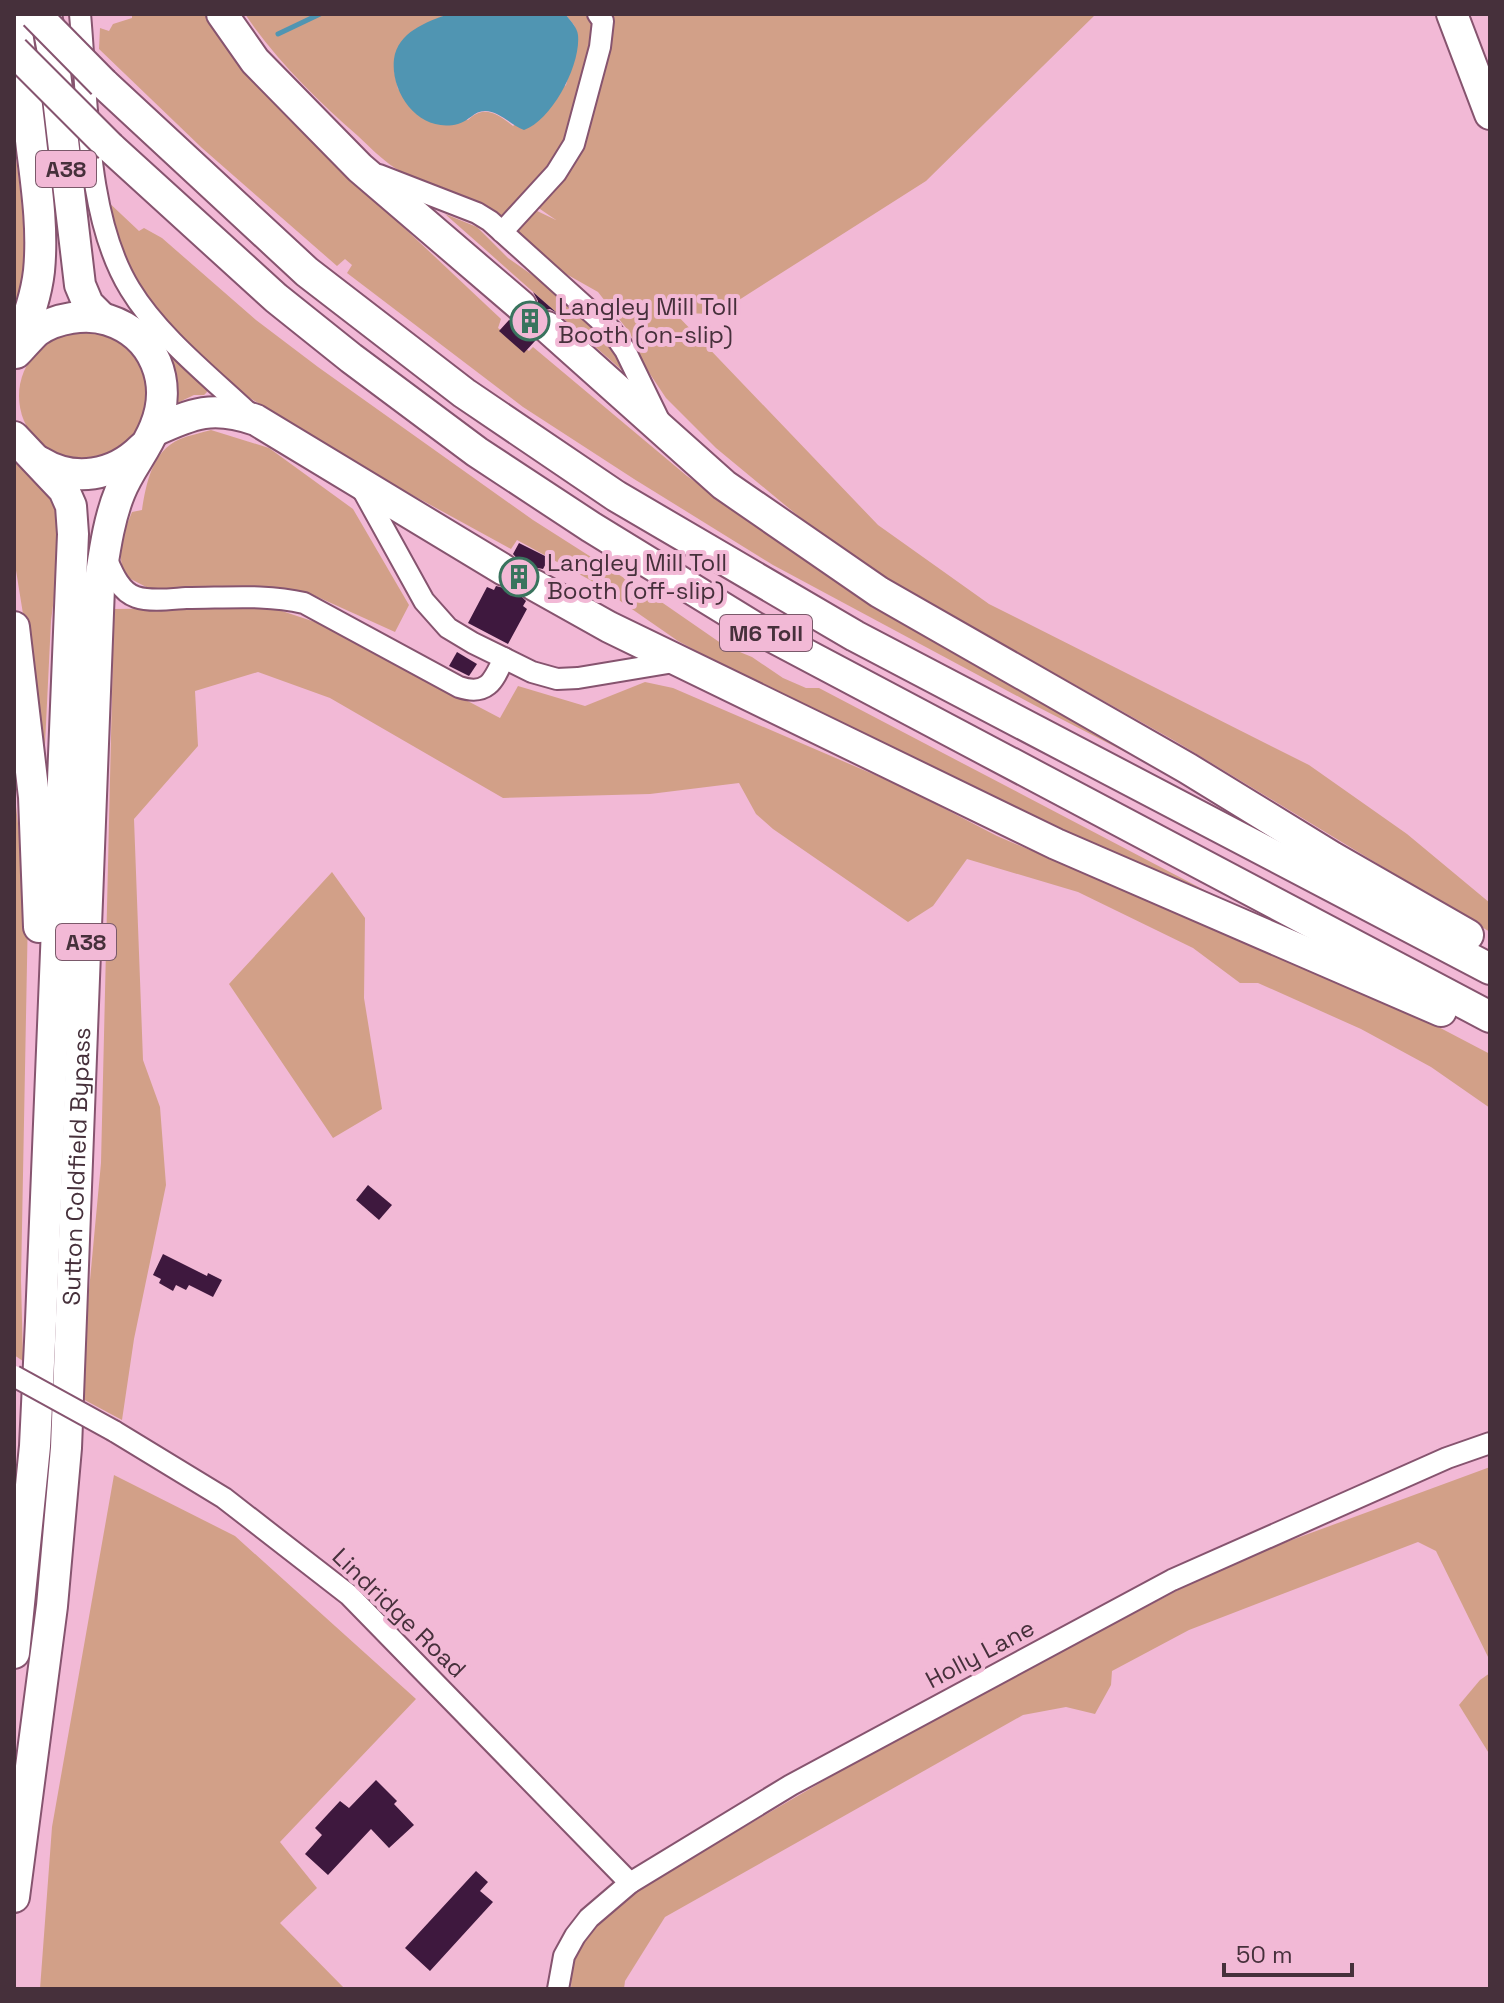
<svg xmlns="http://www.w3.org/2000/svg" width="1504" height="2003" font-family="'Space Grotesk',sans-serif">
	<rect width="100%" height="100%" fill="#f2b9d6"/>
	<!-- green -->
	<g fill="#d2a088">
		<polygon points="132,14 214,14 252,69 314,143 501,319 498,328 529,351 533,347 687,476 758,526 1238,810 1034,705 773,565 634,479 523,407 347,273 352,265 345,259 337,266 202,148 99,49 100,28 109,31 113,24 132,18"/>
		<path d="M245 14H449C432 20 399 38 395 57 392 68 396 78 398 89L468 120C484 104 498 114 513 126L566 85 578 37 574 25 565 14H1096L926 181 717 314 675 313 878 525 989 604 1309 765 1407 834 1490 903V932L1175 741 876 573 814 529 716 448 666 398 642 362 630 333 598 292 552 266 515 232 533 209 556 220 527 200 506 221C472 197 430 189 395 168 381 159 369 146 358 136 317 100 275 59 245 14Z"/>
		<path d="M14 146C22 195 32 277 14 324Z"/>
		<polygon points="104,198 139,231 144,228 162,238 256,320 318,367 533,520 657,599 725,646 752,657 783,678 806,688 819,688 1248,913 875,747 678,641 590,580 517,540 511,549 394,485 248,397 194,350 156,312 136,280 114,229"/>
		<polygon points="445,214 477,227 508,258 552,289 602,333 625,373"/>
		<circle cx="83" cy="396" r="64"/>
		<polygon points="164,345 206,384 207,392 204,395 194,395 173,405 178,384"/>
		<path d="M211 430 269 448 353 509 409 605 395 632 311 594 273 591H154L125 576C116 547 121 539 132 512L142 510C146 484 152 451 180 439 190 435 201 433 211 430Z"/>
		<polygon points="14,458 46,488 56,504 63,527 51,621 42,806 33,676 14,558"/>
		<polygon points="270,607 321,624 500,718 518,686 585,706 645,682 673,688 903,787 997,836 1051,859 1387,1000 1490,1054 1490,1108 1431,1067 1361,1029 1258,983 1240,983 1193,948 1078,892 967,859 933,906 908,922 773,829 756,814 739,783 650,794 503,798 330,698 258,672 195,691 198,746 134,819 143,1060 160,1107 166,1185 134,1339 122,1420 79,1397 101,1163 114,609"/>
		<polygon points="14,789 28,911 21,1280 23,1361 14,1355"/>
		<polygon points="332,872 365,918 364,998 382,1109 333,1138 229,984"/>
		<polygon points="1490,1467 1490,1661 1436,1551 1418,1542 1189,1630 1112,1671 1111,1685 1095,1714 1066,1707 1023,1715 665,1917 625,1981 624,1989 571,1989 572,1960 589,1932 648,1883 911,1730 1232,1562"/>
		<polygon points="114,1475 235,1536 416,1699 280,1842 317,1888 280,1923 345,1989 40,1989 52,1827"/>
		<polygon points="1490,1673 1490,1755 1459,1705 1480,1680"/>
	</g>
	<!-- water -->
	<path fill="#5095b2" d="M449 14H565C570 20 577 27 578 35 581 65 552 120 524 130 511 125 499 111 485 111 474 111 469 121 458 124 420 134 390 94 394 59 398 32 426 22 449 14Z"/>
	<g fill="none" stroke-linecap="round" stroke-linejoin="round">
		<!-- stream -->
		<polyline stroke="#5095b2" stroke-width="5" points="278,34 320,14"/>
	</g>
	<!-- building -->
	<g fill="#3e183e">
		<polygon points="533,292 557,313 550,309 537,312 538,301"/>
		<polygon points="509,320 518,324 531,321 530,332 535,341 524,353 499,331"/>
		<polygon points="519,543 549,558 543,569 533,567 521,573 520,562 513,554"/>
		<polygon points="517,582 518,593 526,601 523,606 527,609 508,644 468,623 487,587 494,590 496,586 504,588"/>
		<polygon points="457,652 477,664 469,676 449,666"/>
		<polygon points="368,1185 392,1205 379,1220 356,1200"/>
		<polygon points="163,1254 207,1276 208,1273 222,1280 213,1297 189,1285 186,1290 176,1285 173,1291 159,1283 161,1279 153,1275"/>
		<polygon points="376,1780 397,1801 394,1804 414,1825 389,1848 371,1829 328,1875 305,1854 322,1835 315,1828 340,1801 349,1808"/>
		<polygon points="476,1871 488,1882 480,1891 493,1902 430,1971 405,1948"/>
	</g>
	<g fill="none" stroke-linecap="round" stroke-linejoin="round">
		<defs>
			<g id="minor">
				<path d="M80 14C88 99 85 216 130 289 159 337 213 379 253 417"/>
				<polyline points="379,175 477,213 490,221 611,330 625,350 660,422"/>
				<polyline points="502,232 556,173 574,144 600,47 603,21 598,14"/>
				<polyline points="361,487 424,601 448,628 473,643 532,672 557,679 578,678 680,661"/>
				<path d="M104 553C111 568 118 591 136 597 151 602 171 599 186 598 226 598 266 594 304 603L459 687C487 696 493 682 504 658"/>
				<polyline points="114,1431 224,1498 349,1595 630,1883"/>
				<polyline points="558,1989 564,1956 575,1936 589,1918 630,1883 791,1785 1172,1580 1447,1458 1490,1443"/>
			</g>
			<g id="highway">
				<polyline points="46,14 52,47 80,285 88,304 102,318"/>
				<polyline points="222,14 255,61 360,168 521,306"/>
				<polyline points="1452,14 1490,114"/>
				<path d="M14 15C22 59 27 104 32 149 37 189 43 230 39 271 36 298 26 323 17 348"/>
				<polyline points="103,83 307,272 464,393 616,496 855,636 1490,969"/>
				<polyline points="110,147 276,298 351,358 477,452 591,527 754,627 1490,1017"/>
				<polyline points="547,327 724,485 879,592 1187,768 1332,857 1468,935"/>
				<path d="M154 431C193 413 213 405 256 420L504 570"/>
				<polyline points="14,437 64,490 71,506 73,534 41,1321 35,1446 14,1653"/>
				<path d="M40 462C74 483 114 476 142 448"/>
				<polyline points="534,585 609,627 1056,844 1441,1011"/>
				<polyline points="14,627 34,797 39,927"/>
				<path id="s1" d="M14 1897 52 1606 66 1448 99 587C104 556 108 521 120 492 129 469 146 450 155 427 173 383 155 335 108 320 86 313 56 318 37 331 30 337 23 346 16 353"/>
			</g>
		</defs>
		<!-- minor casing -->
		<use href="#minor" stroke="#86546f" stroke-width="24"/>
		<!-- highway casing -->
		<use href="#highway" stroke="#86546f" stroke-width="34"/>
		<!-- minor -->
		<use href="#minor" stroke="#fff" stroke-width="20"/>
		<!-- highway -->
		<use href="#highway" stroke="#fff" stroke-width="30"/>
		<defs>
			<polyline id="minor-bridge" points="14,1376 114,1431"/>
			<g id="highway-bridge">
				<polyline points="35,14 103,83"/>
				<polyline points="14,51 110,147"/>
			</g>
		</defs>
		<!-- minor-bridge casing -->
		<use href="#minor-bridge" stroke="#86546f" stroke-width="24" stroke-linecap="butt"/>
		<!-- highway-bridge casing -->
		<use href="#highway-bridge" stroke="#86546f" stroke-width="34" stroke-linecap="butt"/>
		<!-- minor-bridge -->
		<use href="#minor-bridge" stroke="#fff" stroke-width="20"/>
		<!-- highway-bridge -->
		<use href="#highway-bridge" stroke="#fff" stroke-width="30"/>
	</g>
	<!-- icons -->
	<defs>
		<symbol id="building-ring" viewBox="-11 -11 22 22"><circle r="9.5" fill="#f2b9d6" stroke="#39745e" stroke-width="1.5"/><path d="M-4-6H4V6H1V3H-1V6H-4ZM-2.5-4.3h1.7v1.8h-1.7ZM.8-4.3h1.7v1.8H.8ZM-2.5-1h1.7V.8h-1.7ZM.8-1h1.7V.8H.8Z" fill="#39745e"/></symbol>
	</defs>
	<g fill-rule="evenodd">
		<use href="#building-ring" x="508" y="299" width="44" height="44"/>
		<use href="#building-ring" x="497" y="555" width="44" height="44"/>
	</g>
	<g text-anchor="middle" stroke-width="8" stroke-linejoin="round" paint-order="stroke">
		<!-- shield labels -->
		<g fill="#f2b9d6" stroke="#7a596a" stroke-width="2">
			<rect x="36" y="151" width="60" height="36" rx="6"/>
			<rect x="720" y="615" width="92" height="36" rx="6"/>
			<rect x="56" y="924" width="60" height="36" rx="6"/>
		</g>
		<g font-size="22" font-weight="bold" fill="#46303b">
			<text x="66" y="177">A38</text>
			<text x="766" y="641">M6 Toll</text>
			<text x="86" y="950">A38</text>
		</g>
		<!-- poi labels -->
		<g font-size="24" fill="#46303b" stroke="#f2b9d6" text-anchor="start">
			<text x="558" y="315">Langley Mill Toll<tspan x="558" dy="28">Booth (on-slip)</tspan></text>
			<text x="547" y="571">Langley Mill Toll<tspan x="547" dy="28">Booth (off-slip)</tspan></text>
		</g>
		<!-- street labels -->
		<g font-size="24" fill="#46303b" stroke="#f2b9d6">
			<text dy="8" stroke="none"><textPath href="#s1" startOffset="734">Sutton Coldfield Bypass</textPath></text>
			<text transform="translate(399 1613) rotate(44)" y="8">Lindridge Road</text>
			<text transform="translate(980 1654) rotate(-28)" y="8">Holly Lane</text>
		</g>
	</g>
	<!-- border -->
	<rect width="1504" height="2003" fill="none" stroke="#46303b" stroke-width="32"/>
	<!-- scale -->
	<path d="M1224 1963v12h128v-12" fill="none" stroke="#46303b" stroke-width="4"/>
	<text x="1236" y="1963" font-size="24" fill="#46303b" stroke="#f2b9d6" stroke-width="6" paint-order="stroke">50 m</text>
</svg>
